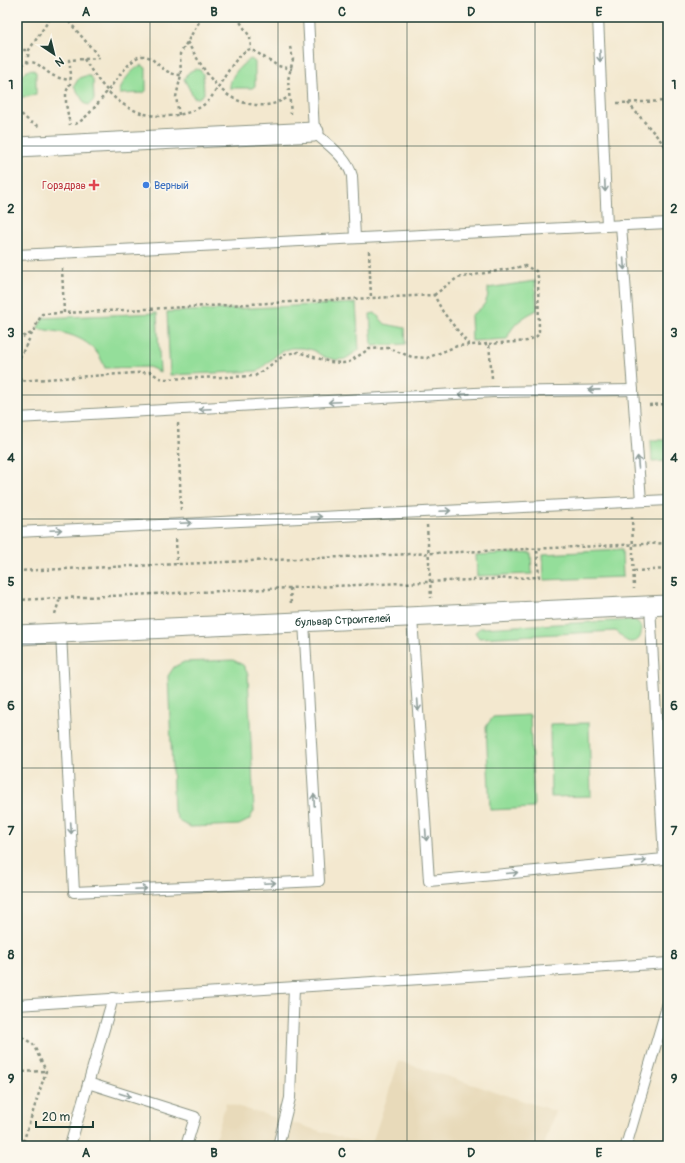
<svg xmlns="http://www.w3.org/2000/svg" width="685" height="1163" font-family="Pangolin,sans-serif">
	<rect width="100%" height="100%" fill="#fbf7ec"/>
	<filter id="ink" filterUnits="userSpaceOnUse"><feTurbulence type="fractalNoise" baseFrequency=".025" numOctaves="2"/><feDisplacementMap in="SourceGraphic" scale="8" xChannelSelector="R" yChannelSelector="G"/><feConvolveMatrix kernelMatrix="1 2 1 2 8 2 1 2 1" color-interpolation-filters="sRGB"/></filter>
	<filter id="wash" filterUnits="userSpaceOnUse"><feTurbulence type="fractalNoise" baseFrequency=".012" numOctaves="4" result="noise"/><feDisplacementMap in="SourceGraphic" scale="16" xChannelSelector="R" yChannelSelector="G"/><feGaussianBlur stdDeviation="0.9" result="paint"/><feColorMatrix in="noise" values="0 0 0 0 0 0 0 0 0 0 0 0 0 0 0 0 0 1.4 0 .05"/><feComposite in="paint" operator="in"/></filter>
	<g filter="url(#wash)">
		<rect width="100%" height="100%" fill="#f3e8cf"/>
		<!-- built -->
		<g fill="#e8daba">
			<polygon points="399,1061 555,1111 544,1146 371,1146"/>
			<polygon points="226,1103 370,1146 213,1146"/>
		</g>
		<!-- green -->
		<g fill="#94de9a" stroke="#5a8e67">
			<path d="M251 59 255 62V86L252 88H230C229 77 242 63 251 59Z"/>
			<path d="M142 65 146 68V91L143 93 120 94C119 84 133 68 142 65Z"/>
			<path d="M32 69 36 72V95L17 98C17 85 18 73 32 69Z"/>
			<polygon points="195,69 200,70 203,73 204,94 199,98 194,98 184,79 189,72"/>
			<polygon points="85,76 90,76 93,79 94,100 89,105 85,104 74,86 79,78"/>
			<path d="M535 281 537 310C523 317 512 324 507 339L472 341 471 315C482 309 489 302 488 288Z"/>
			<polygon points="356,303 359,350 345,359 337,360 324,357 313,350 303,348 291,348 279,353 258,371 170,375 167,312"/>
			<path d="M157 313 160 372 149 367 105 368C94 337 67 332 37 329L43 318Z"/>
			<polygon points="375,313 385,324 405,328 406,344 372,346 370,314"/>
			<polygon points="651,440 668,440 668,461 652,462"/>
			<polygon points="622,550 623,577 544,580 543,554"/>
			<polygon points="531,552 532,574 477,576 476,555"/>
			<path d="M633 620 638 622C643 628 643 642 631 642 623 642 622 633 615 631L479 638 475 632 480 628Z"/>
			<polygon points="233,660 243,665 248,674 254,811 249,820 239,825 190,827 180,822 174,811 168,676 174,667 184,662"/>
			<polygon points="530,715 534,808 490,810 486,726 493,717"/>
			<polygon points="589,723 591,796 551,797 550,724"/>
		</g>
	</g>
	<g filter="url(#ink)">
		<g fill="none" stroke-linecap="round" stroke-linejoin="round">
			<defs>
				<g id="service">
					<path d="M308 17 314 132C328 145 347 157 352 176L355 238"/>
					<polyline points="598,17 607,226"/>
					<polyline points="621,225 641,501"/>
					<polyline points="17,255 668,223"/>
					<polyline points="17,418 493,392 633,390"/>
					<polyline points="17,532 668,500"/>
					<polyline points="412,617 429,881 664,859 650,606"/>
					<polyline points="61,633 74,892 319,881 304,622"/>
					<polyline points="17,1005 668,963"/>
					<polyline points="88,1083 195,1117 186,1146"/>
					<polyline points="70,1146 113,998"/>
					<polyline points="278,1146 290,1098 294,987"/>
					<polyline points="626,1146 668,1003"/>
				</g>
				<g id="minor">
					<polyline points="17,147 314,132"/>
					<path id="s1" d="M17 635 668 605"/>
				</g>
			</defs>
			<!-- service casing -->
			<use href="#service" stroke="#899282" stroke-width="12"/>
			<!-- minor casing -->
			<use href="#minor" stroke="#899282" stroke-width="21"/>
			<!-- path -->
			<g stroke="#899282" stroke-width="2.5" stroke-dasharray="3 3" stroke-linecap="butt">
				<polyline points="65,17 100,58 69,60 71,74 70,84 66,92 66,104 70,125"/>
				<polyline points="237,17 250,37 251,49"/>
				<path d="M187 42C205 70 219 102 257 105 269 106 278 103 289 97"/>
				<polyline points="290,47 293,59 288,80 291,114"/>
				<polyline points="17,50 29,50"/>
				<path d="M84 59C104 91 126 118 167 116 182 115 196 112 207 102 219 91 235 51 251 49L278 66 292 69"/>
				<polyline points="27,63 29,50 51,17"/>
				<path d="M17 70C32 53 39 67 52 75 57 78 64 79 70 80"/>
				<polyline points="617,103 668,101"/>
				<polyline points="628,103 668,149"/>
				<polyline points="17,110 30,122 39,126"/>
				<polyline points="179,115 176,97 181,75 180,54 202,17"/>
				<path d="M75 124C97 116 127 53 144 56 156 57 160 74 181 75"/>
				<polyline points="369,251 371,298"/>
				<polyline points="62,268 64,313 434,295 443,312 469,345"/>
				<polyline points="434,295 457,278 525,266 536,271 538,277 539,331 537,336 527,341 489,344"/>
				<polyline points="17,339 32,333"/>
				<polyline points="17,363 42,314 64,313"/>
				<polyline points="17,366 21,381"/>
				<polyline points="17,381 150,372 160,378 165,379 255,376 286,354 298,352 330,362 343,363 349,362 369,349 388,348 412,357 427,358 457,346 489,344 492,378"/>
				<polyline points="649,405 668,404"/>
				<polyline points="178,423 181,510"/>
				<polyline points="632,516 634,589"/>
				<polyline points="427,525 431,598"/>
				<polyline points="176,539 177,564"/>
				<polyline points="17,571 668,543"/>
				<polyline points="634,571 668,569"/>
				<polyline points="290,588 291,604"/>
				<polyline points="17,600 539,577 537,549"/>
				<polyline points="55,614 60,598"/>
				<polyline points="17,1034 33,1044 46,1071 22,1146"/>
				<polyline points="17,1072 46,1071"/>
			</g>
			<!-- service -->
			<use href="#service" stroke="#fff" stroke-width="10"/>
			<!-- minor -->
			<use href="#minor" stroke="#fff" stroke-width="19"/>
		</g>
		<!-- one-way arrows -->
		<defs><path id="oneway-shaft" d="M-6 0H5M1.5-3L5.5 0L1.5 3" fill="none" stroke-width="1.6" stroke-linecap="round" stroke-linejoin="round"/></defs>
		<g stroke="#8f9e9a">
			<use href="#oneway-shaft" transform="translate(600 56) rotate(88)"/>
			<use href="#oneway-shaft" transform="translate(605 186) rotate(88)"/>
			<use href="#oneway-shaft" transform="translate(624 264) rotate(86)"/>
			<use href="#oneway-shaft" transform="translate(594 390) rotate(179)"/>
			<use href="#oneway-shaft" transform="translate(464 394) rotate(177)"/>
			<use href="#oneway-shaft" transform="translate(334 402) rotate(177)"/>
			<use href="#oneway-shaft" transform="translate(205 409) rotate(177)"/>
			<use href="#oneway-shaft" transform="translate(638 462) rotate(-94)"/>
			<use href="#oneway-shaft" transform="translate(445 511) rotate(-3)"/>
			<use href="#oneway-shaft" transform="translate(316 517) rotate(-3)"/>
			<use href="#oneway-shaft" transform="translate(186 523) rotate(-3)"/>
			<use href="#oneway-shaft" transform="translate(56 530) rotate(-3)"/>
			<use href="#oneway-shaft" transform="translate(418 705) rotate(86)"/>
			<use href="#oneway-shaft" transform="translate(314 800) rotate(-93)"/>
			<use href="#oneway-shaft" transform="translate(71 828) rotate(87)"/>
			<use href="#oneway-shaft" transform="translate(426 835) rotate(86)"/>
			<use href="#oneway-shaft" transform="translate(641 861) rotate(-5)"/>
			<use href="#oneway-shaft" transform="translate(512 873) rotate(-5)"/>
			<use href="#oneway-shaft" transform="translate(270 883) rotate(-3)"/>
			<use href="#oneway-shaft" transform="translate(141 889) rotate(-3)"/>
			<use href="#oneway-shaft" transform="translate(125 1095) rotate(18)"/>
		</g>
	</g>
	<!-- grid -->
	<path fill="none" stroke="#1f3d34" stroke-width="1" stroke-opacity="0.55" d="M150 17V1146M278 17V1146M407 17V1146M535 17V1146M17 146H668M17 271H668M17 395H668M17 519H668M17 644H668M17 768H668M17 892H668M17 1017H668"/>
	<!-- markers -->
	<path fill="#e0444e" stroke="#fbf7ec" stroke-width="1.5" d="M92 179h4v4h4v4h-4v4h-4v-4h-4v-4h4z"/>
	<circle fill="#3f7fe0" stroke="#fbf7ec" stroke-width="1.5" cx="146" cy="185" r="4"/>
	<g text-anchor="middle" stroke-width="3" stroke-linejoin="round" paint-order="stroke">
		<!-- health labels -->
		<g font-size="11" fill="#be3a42" stroke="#fbf7ec" text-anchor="end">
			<text x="86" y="189">Горздрав</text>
		</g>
		<!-- shop labels -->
		<g font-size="11" fill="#366cbe" stroke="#fbf7ec" text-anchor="start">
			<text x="154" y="189">Верный</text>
		</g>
		<!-- street labels -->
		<g font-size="11" fill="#1f3d34" stroke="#fbf7ec">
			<text dy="4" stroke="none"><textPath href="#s1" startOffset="326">бульвар Строителей</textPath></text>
		</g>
	</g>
	<!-- margin -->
	<rect width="685" height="1163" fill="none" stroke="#fbf7ec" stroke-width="44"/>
	<!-- north arrow -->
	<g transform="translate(54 54) rotate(145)" stroke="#fbf7ec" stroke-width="3" paint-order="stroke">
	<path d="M0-3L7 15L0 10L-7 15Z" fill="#1f3d34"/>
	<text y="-6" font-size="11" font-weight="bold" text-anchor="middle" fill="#1f3d34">N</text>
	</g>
	<!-- scale -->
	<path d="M36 1121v6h57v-6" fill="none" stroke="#1f3d34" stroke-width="2"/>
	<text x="42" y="1121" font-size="12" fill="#1f3d34" stroke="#fbf7ec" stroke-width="3" paint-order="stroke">20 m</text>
	<rect x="22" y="22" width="641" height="1119" fill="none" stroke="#1f3d34" stroke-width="1.5"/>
	<g font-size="13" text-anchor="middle" font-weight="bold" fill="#1f3d34">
		<text x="86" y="16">A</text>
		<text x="214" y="16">B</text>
		<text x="342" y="16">C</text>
		<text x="471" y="16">D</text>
		<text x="599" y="16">E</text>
		<text x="11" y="89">1</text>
		<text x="674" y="89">1</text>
		<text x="11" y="213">2</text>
		<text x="674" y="213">2</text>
		<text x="11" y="337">3</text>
		<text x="674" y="337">3</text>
		<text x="11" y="462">4</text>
		<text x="674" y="462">4</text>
		<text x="11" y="586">5</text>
		<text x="674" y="586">5</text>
		<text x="11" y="710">6</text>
		<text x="674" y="710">6</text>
		<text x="11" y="835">7</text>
		<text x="674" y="835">7</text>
		<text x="11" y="959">8</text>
		<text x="674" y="959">8</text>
		<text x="11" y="1083">9</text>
		<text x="674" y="1083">9</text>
		<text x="86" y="1157">A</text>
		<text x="214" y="1157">B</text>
		<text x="342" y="1157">C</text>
		<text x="471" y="1157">D</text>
		<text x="599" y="1157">E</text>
	</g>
</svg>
